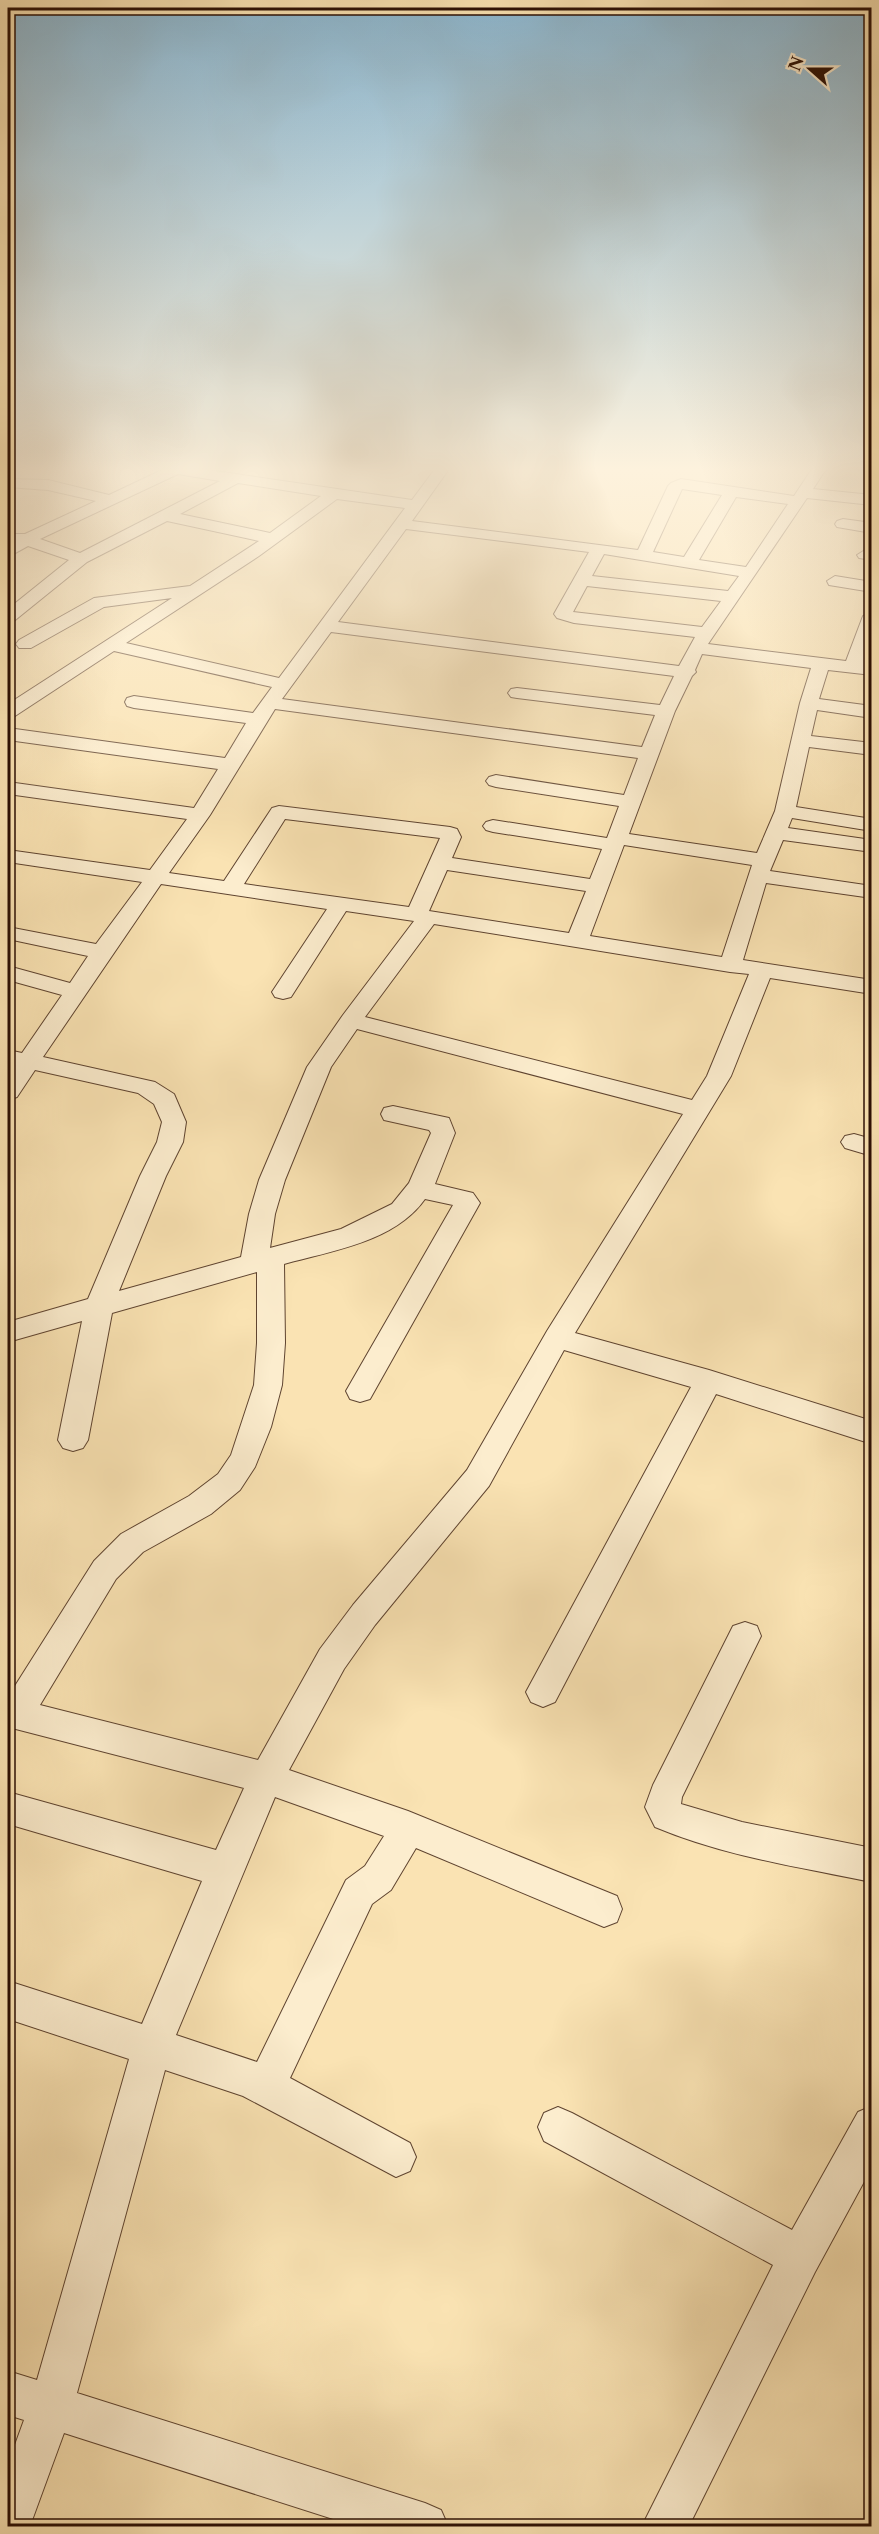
<svg xmlns="http://www.w3.org/2000/svg" width="879" height="2534" font-family="'Libre Caslon Text',serif">
	<rect width="100%" height="100%" fill="#fae3b3"/>
	<filter id="stains"><feTurbulence type="fractalNoise" baseFrequency=".00333" numOctaves="4"/><feColorMatrix values="0 0 0 0 .2 0 0 0 0 .09 0 0 0 0 .02 0 0 0 .5 -.17"/></filter>
	<radialGradient id="worn" r=".72"><stop offset=".6" stop-color="#630" stop-opacity="0"/><stop offset="1" stop-color="#630" stop-opacity=".3"/></radialGradient>
	<g fill="none" stroke-linecap="round" stroke-linejoin="round">
		<defs>
			<g id="minor">
				<path d="M164 469H202L412 500 435 469H449L412 521 638 550 668 486 671 483 681 479 794 496 812 469H826L813 489 872 495V505L807 498 708 644 846 661 863 616 872 611V641L864 664 872 665V675L828 670 819 699 872 706V718L817 710 811 736 872 743V755L809 747 796 807 872 819V831L792 818 788 828 872 840V852L783 840 770 871 872 886V898L766 883 743 960 872 980V994L770 978 731 1076 575 1333 709 1370 872 1421V1444L716 1394 555 1702 543 1707 531 1702 526 1692 691 1387 564 1350 489 1486 375 1625 344 1669 289 1770 408 1811 617 1896 622 1909 617 1922 604 1927 416 1848 391 1890 372 1904 290 2078 410 2143 416 2157 410 2171 396 2177 243 2096 165 2070 77 2393 425 2503 441 2510 448 2526H355L64 2433 30 2526H8V2464L24 2420 8 2415V2371L37 2380 129 2059 8 2019V1981L142 2024 202 1881 8 1824V1792L216 1850 244 1788 8 1727V1697L94 1561 121 1534 189 1496 218 1474 231 1455 254 1385 257 1343V1272L112 1313 88 1440 83 1448 73 1451 63 1448 58 1440 82 1321 8 1342V1322L88 1299 140 1176 157 1142 162 1122 154 1104 138 1093 35 1070 17 1097 8 1100V1075L14 1066 8 1064V1050L22 1053 62 995 8 980V966L70 983 88 956 8 939V927L96 944 142 882 8 862V850L150 870 187 819 8 794V782L194 808 218 769 8 740V728L225 758 246 723 134 708 127 706 125 702 127 698 134 696 253 713 272 687 114 651 15 716 8 717V704L172 598 104 607 31 648H19L16 644 19 640 94 598 190 586 259 541 167 521 87 562 14 621 8 622V609L69 560 28 546 8 557V545L14 541 9 537 11 534H25L96 501 48 490 8 487V479L48 480 109 495ZM178 474 220 481 80 553 40 539ZM238 483 321 496 270 533 180 514ZM682 489 722 495 684 557 653 552ZM736 497 788 504 746 567 699 560ZM337 499 405 508 279 678 126 643 259 556ZM406 529 589 552 554 614 557 618 574 623 695 637 679 666 338 622ZM604 554 739 576 728 591 592 576ZM587 586 721 601 702 627 573 612ZM331 632 674 676 660 705 517 688 511 689 508 693 511 697 517 698 655 715 642 747 282 699ZM702 654 811 668 800 703 775 811 757 853 629 834 675 711 692 676 696 672 695 670ZM275 709 638 758 624 795 496 775 489 777 486 781 489 785 496 787 619 806 607 838 493 820 486 822 483 826 486 830 493 832 602 849 590 879 452 858 461 837 457 829 450 827 279 806 272 808 224 881 169 873 210 815ZM285 819 440 838 409 907 244 884ZM624 845 752 865 722 957 590 936ZM447 870 586 891 569 933 429 911ZM161 884 327 909 272 992 275 997 283 999 291 997 346 911 414 921 343 1015 307 1067 259 1180 249 1214 241 1257 119 1291 166 1176 183 1142 186 1122 174 1094 155 1082 43 1057ZM434 924 730 972 749 974 707 1076 692 1100 365 1017ZM357 1029 683 1114 547 1331 467 1470 353 1605 320 1649 258 1760 40 1705 116 1579 143 1552 211 1514 240 1490 255 1467 271 1427 282 1385 285 1343 284 1264C331 1251 395 1242 425 1199L453 1205 346 1391 350 1399 360 1402 370 1399 480 1203 473 1193 435 1184 455 1133 449 1118 393 1106 384 1108 381 1114 384 1120 429 1130 431 1133 409 1183 392 1204 341 1229 270 1248 275 1214 285 1180 331 1067ZM275 1797 384 1836 365 1866 346 1880 257 2062 176 2035Z"/>
				<polygon points="843,519 872,523 872,533 837,527 835,524 837,521"/>
				<polygon points="865,550 872,550 872,560 859,558 857,555"/>
				<polygon points="835,576 872,582 872,592 829,585 827,581"/>
				<polygon points="854,1134 872,1139 872,1156 845,1148 841,1142 845,1136"/>
				<path d="M745 1622 757 1626 761 1636 682 1797 681 1804 742 1822 872 1848V1882C798 1867 724 1856 655 1827L645 1807 653 1785 733 1626Z"/>
				<polygon points="872,2106 872,2167 815,2272 689,2526 642,2526 773,2265 544,2141 538,2127 544,2113 558,2107 572,2113 792,2230 858,2112"/>
			</g>
		</defs>
		<!-- minor casing -->
		<use href="#minor" stroke="#5f4430" stroke-width="2"/>
		<!-- minor -->
		<use href="#minor" fill="#fcedce" fill-rule="evenodd"/>
	</g>
	<!-- sky -->
	<linearGradient id="sky" x2="0" y2="1"><stop stop-color="#8bb8d3"/><stop offset="0.57" stop-color="#fdf2dd"/><stop offset="1" stop-color="#fdf2dd" stop-opacity="0"/></linearGradient>
	<rect width="879" height="824" fill="url(#sky)"/>
	<!-- margin -->
	<rect width="879" height="2534" fill="none" stroke="#fae3b3" stroke-width="30"/>
	<rect x="9" y="9" width="861" height="2516" fill="none" stroke="#2b0f04" stroke-width="3"/>
	<rect x="15" y="15" width="849" height="2504" fill="none" stroke="#2b0f04" stroke-width="1.5"/>
	<!-- north arrow -->
	<g transform="translate(810 69) rotate(291)" stroke="#fcedce" stroke-width="4.5" paint-order="stroke">
	<path d="M0-4.5L10 22L0 15L-10 22Z" fill="#2b0f04"/>
	<text y="-9" font-size="16" font-weight="bold" text-anchor="middle" fill="#2b0f04">N</text>
	</g>
	<rect width="100%" height="100%" filter="url(#stains)"/>
	<rect width="100%" height="100%" fill="url(#worn)"/>
</svg>
